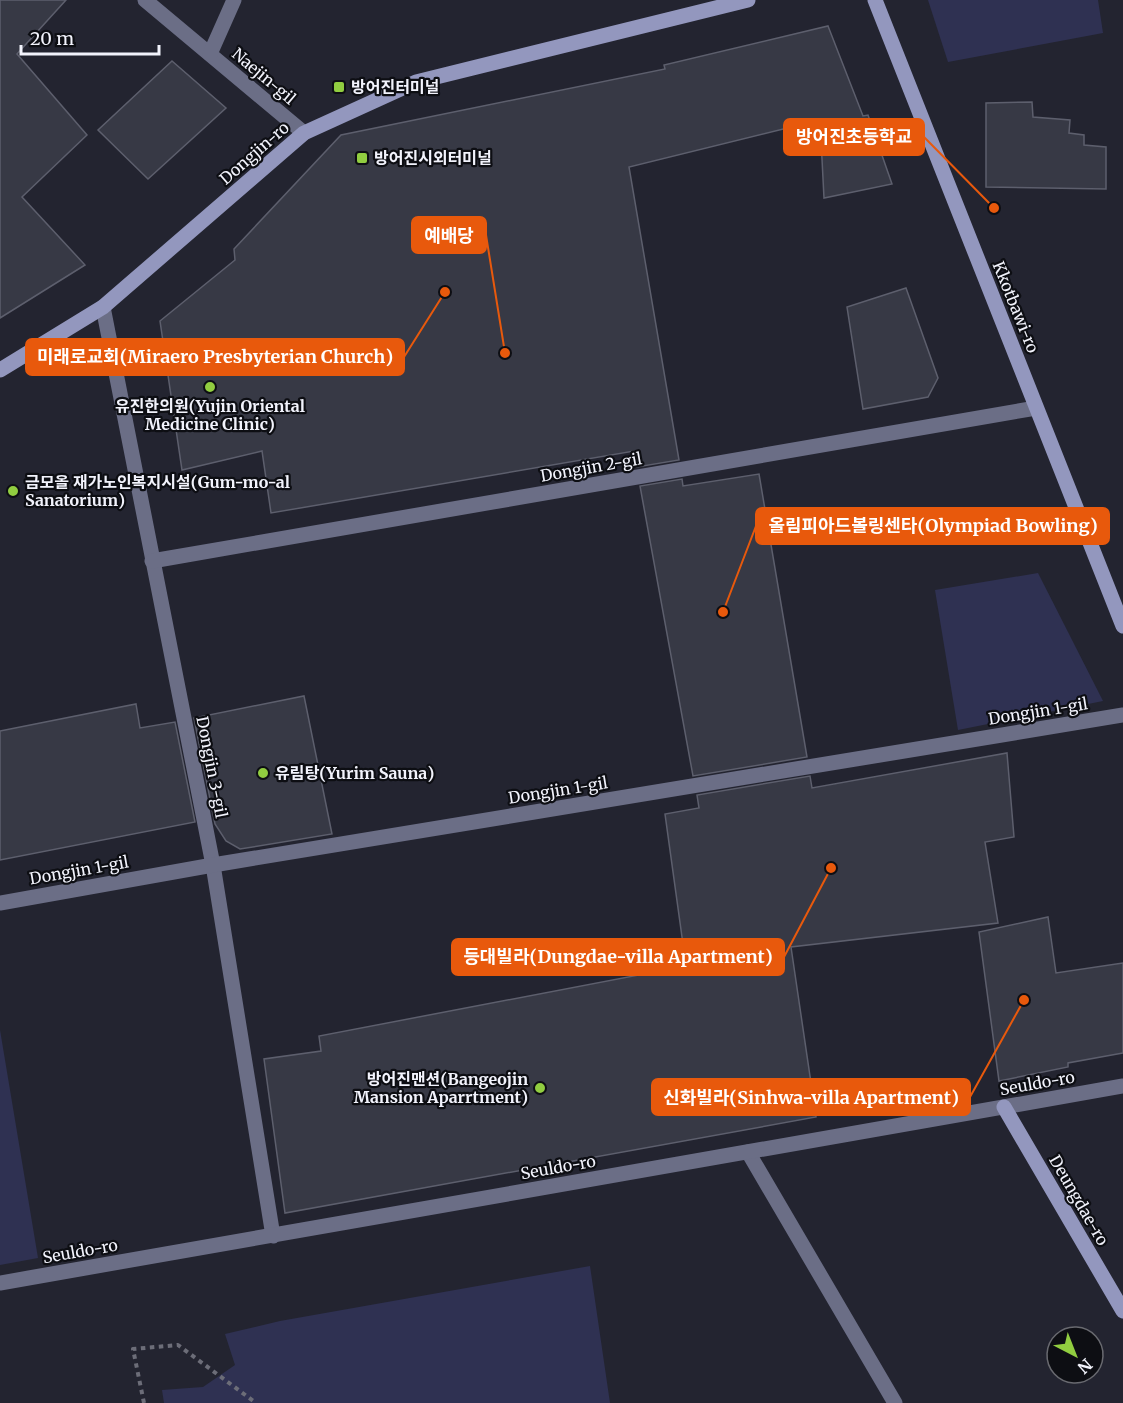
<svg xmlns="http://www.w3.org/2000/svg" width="1123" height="1403" font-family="Merriweather,'Noto Sans KR',serif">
	<rect width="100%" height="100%" fill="#232430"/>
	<!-- green -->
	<g fill="#2f3152">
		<polygon points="928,0 1098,0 1103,33 948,62"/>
		<polygon points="1038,573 1103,701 958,730 935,590"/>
		<polygon points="0,1030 38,1258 0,1265"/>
		<polygon points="590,1266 610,1403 164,1403 162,1390 203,1387 235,1365 225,1334 280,1321"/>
	</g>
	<!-- building -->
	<g fill="#373945" stroke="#5d5f6d" stroke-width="1.5">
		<polygon points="0,0 66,0 17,54 87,135 22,197 85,265 0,318"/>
		<polygon points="828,26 863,116 868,115 892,184 824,198 820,120 629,167 679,460 637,467 634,451 271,513 262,451 182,470 160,321 235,260 234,249 341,135 665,69 664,65"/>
		<polygon points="172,61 226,108 148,179 98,130"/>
		<polygon points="1032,102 1033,117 1070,120 1069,133 1084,135 1084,145 1106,147 1106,189 986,187 986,103"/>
		<polygon points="906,288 938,378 928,397 863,409 847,307"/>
		<polygon points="759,474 807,757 693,776 640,486 682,479 683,486"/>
		<polygon points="304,696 332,834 240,849 226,841 215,824 194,718"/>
		<polygon points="136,704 140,728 175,722 195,822 0,860 0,731"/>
		<polygon points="1007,753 1014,837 985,842 998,923 791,947 816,1117 285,1213 264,1059 321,1051 319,1036 686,966 665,814 699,808 697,795 810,776 812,788"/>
		<polygon points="1048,917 1056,973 1123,963 1123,1053 1068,1063 1068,1067 999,1081 979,932"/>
	</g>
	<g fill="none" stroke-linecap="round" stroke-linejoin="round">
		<!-- path -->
		<polyline stroke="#6c6d78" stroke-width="4" stroke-dasharray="4.5 4.5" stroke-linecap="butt" points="144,1403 133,1349 178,1345 256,1403"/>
		<!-- street -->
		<g stroke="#6b6e86" stroke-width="15">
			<polyline points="145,0 304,133"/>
			<polyline points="210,54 234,0"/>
			<polyline points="103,307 213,865 273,1236"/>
			<polyline points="152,561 1036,408"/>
			<polyline points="0,903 213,865 1123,715"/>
			<polyline points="748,1152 895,1403"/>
			<polyline points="0,1283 1123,1086"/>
		</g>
		<!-- secondary -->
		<g stroke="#9397be" stroke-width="15">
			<polyline points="875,0 1123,626"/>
			<polyline points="0,370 103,307 304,133 416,82 748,0"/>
			<polyline points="1004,1107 1123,1311"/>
		</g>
	</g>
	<!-- markers -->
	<g fill="#91cd40" stroke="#0d0e13" stroke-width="2">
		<rect x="333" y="81" width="12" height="12" rx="3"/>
		<rect x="356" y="152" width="12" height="12" rx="3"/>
		<circle cx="210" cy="387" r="6"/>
		<circle cx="13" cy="491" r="6"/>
		<circle cx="263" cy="773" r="6"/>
		<circle cx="540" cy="1088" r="6"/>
	</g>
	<g text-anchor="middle" stroke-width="4.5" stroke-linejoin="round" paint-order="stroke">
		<!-- street labels -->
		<g font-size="16" fill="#f2f3fc" stroke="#0d0e13">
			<text transform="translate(264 76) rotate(40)" y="6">Naejin-gil</text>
			<text transform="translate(254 153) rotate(-41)" y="6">Dongjin-ro</text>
			<text transform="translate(1016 307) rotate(68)" y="6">Kkotbawi-ro</text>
			<text transform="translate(591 467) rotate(-10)" y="6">Dongjin 2-gil</text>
			<text transform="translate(1038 711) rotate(-9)" y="6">Dongjin 1-gil</text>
			<text transform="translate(212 767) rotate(79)" y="6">Dongjin 3-gil</text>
			<text transform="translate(558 790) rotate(-9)" y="6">Dongjin 1-gil</text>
			<text transform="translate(79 870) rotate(-10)" y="6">Dongjin 1-gil</text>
			<text transform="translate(1037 1083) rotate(-10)" y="6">Seuldo-ro</text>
			<text transform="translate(558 1167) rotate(-10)" y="6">Seuldo-ro</text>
			<text transform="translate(1079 1200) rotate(60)" y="6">Deungdae-ro</text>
			<text transform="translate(80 1251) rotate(-10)" y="6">Seuldo-ro</text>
		</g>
		<!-- poi labels -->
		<g font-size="16" font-weight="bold" fill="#f2f3fc" stroke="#0d0e13" text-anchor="start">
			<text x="351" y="93">방어진터미널</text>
			<text x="374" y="164">방어진시외터미널</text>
			<text x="210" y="412" text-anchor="middle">유진한의원(Yujin Oriental<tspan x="210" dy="18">Medicine Clinic)</tspan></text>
			<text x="25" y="488">금모올 재가노인복지시설(Gum-mo-al<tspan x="25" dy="18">Sanatorium)</tspan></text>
			<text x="275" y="779">유림탕(Yurim Sauna)</text>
			<text x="528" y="1085" text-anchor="end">방어진맨션(Bangeojin<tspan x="528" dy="18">Mansion Aparrtment)</tspan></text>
		</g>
	</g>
	<!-- callouts -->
	<path fill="none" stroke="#e8590c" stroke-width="2" d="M994 208L924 137M505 353L486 235M445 292L404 357M723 612L756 526M831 868L784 957M1024 1000L970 1097"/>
	<g fill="#e8590c" stroke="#0d0e13" stroke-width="2">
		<circle cx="994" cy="208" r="6"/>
		<circle cx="505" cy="353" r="6"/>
		<circle cx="445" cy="292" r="6"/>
		<circle cx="723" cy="612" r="6"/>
		<circle cx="831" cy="868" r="6"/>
		<circle cx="1024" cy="1000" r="6"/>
	</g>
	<g fill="#e8590c" stroke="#e8590c" stroke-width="2">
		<rect x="784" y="119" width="140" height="36" rx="6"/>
		<rect x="412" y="217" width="74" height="36" rx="6"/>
		<rect x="26" y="339" width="378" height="36" rx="6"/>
		<rect x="756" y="508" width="353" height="36" rx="6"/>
		<rect x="452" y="939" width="332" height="36" rx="6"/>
		<rect x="652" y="1079" width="318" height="36" rx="6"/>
	</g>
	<g font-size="18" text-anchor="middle" font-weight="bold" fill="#fff">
		<text x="854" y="143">방어진초등학교</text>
		<text x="449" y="242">예배당</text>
		<text x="215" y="363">미래로교회(Miraero Presbyterian Church)</text>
		<text x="933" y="532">올림피아드볼링센타(Olympiad Bowling)</text>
		<text x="618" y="963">등대빌라(Dungdae-villa Apartment)</text>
		<text x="811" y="1104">신화빌라(Sinhwa-villa Apartment)</text>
	</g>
	<!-- north arrow -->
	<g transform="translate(1075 1355) rotate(138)"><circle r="28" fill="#0d0e13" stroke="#696a70" stroke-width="1.5"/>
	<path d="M0-4.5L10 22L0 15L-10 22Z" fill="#91cd40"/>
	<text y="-9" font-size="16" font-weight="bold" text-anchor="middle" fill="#f2f3fc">N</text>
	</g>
	<!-- scale -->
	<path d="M21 45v9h138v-9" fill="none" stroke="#f2f3fc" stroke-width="3"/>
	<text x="30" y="45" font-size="18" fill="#f2f3fc" stroke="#0d0e13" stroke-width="4.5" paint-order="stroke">20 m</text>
</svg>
